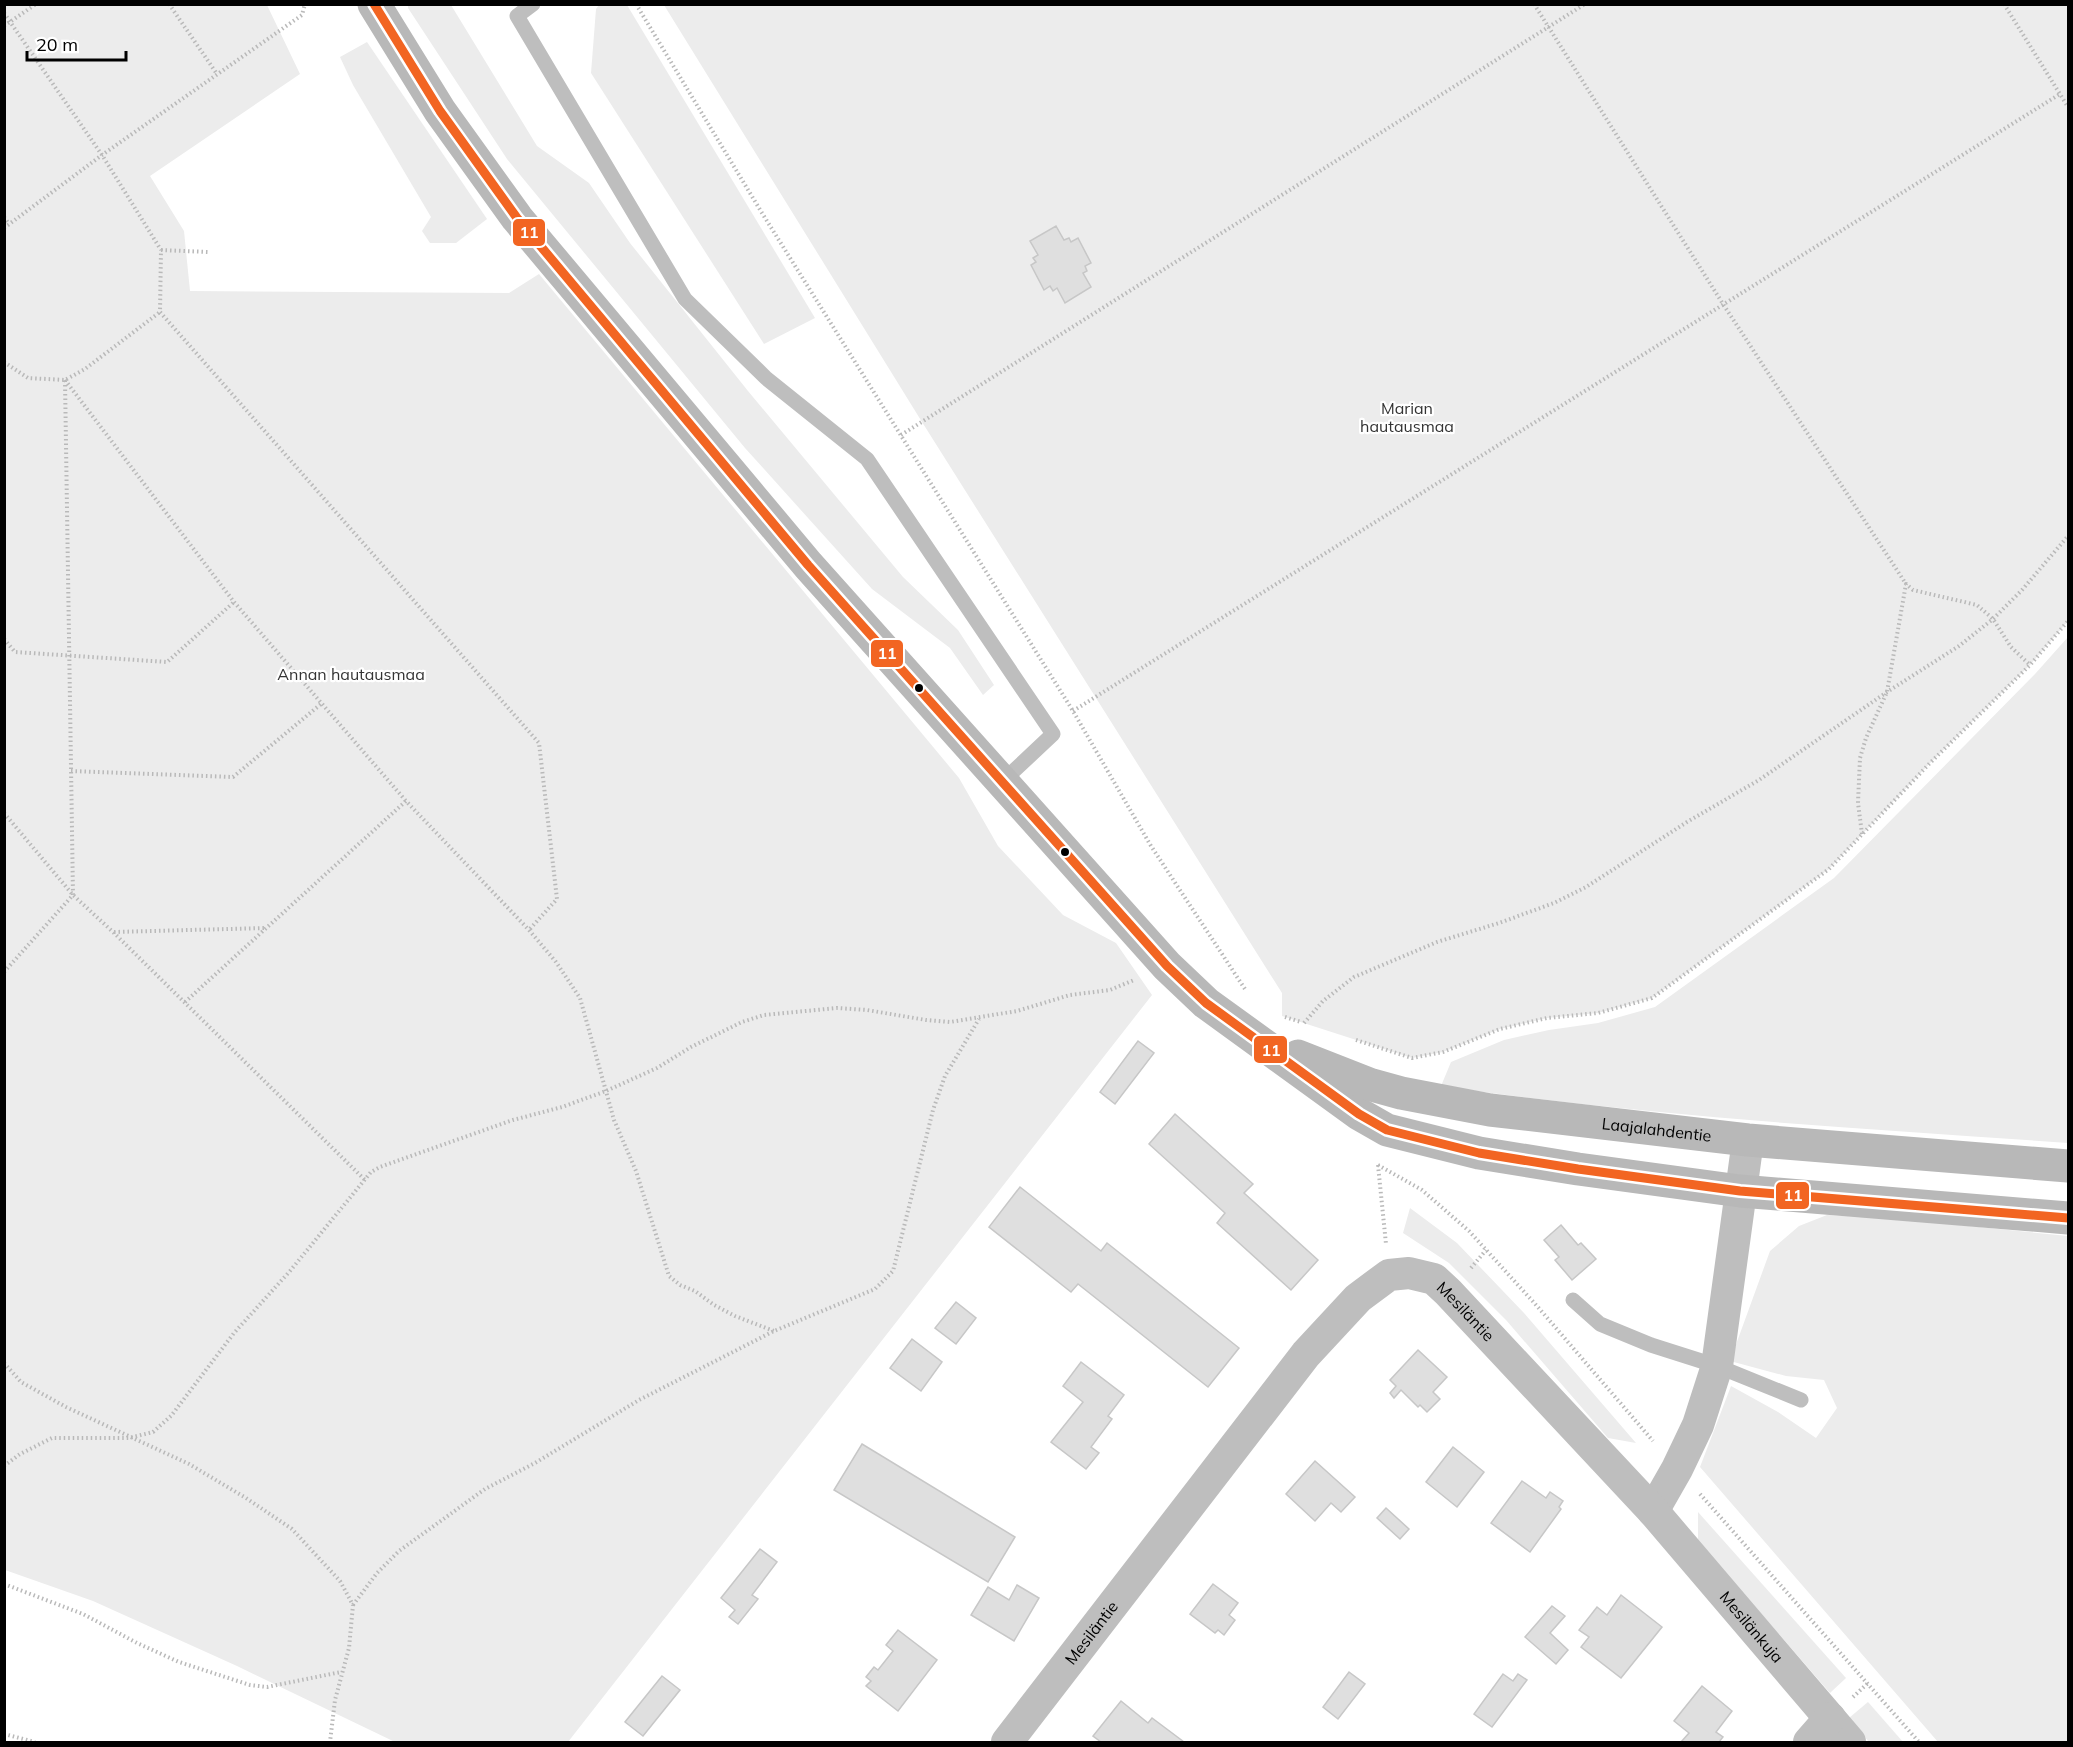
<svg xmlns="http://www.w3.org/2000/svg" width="2073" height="1747" font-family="Mulish,sans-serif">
	<rect width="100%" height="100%" fill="#fff"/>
	<!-- green -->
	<g fill="#ececec">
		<polygon points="5,4 267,5 300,74 150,176 184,231 190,291 509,293 539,274 959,778 998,846 1063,915 1116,943 1152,995 568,1742 395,1742 237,1666 93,1601 5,1570"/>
		<polygon points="408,5 451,5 537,146 589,183 630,243 748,391 903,577 958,630 994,685 983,695 950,648 872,589 745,448 507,159 408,8"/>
		<polygon points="599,5 627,5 815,318 764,344 591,73 596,9"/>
		<polygon points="664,5 2068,5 2068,621 2030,665 1931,762 1829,869 1652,998 1598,1013 1547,1018 1500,1029 1443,1052 1412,1058 1282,1016 1282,993 922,422"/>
		<polygon points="367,42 487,219 456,243 430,243 422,231 431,217 353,85 340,57"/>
		<path d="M2068 637V1143C1859 1128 1649 1117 1441 1086L1451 1062 1504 1040 1549 1030 1598 1023 1655 1007 1834 878 2035 674Z"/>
		<polygon points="1410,1208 1457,1243 1524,1313 1636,1443 1608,1438 1506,1320 1449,1263 1403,1233"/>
		<polygon points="1827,1215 1887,1218 2068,1236 2068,1742 1938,1742 1700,1467 1731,1386 1778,1412 1816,1438 1837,1408 1824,1380 1786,1376 1730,1361 1770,1251 1799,1226"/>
		<polygon points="1698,1512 1846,1678 1830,1693 1698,1541"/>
		<polygon points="1868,1702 1903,1742 1869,1742 1849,1718"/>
	</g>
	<!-- building -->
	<g fill="#dfdfdf" stroke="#c7c7c7" stroke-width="1.5">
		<polygon points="1056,226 1064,240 1069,238 1071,242 1078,238 1091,263 1085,266 1087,271 1083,273 1091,287 1065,303 1057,288 1053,291 1050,286 1044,290 1031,265 1036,262 1033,258 1038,255 1030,241"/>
		<polygon points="1138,1041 1154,1053 1115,1104 1100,1092"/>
		<polygon points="1175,1114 1253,1184 1244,1193 1318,1260 1291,1290 1217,1223 1225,1213 1149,1144"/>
		<polygon points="1020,1187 1101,1251 1107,1243 1239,1348 1208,1387 1078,1284 1071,1292 989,1227"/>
		<polygon points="1561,1225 1578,1245 1581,1243 1596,1259 1572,1280 1555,1260 1559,1257 1544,1240"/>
		<polygon points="956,1302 976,1318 956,1344 935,1328"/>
		<polygon points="912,1339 942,1362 921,1391 890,1368"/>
		<polygon points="1418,1350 1447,1377 1433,1392 1440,1399 1427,1412 1420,1405 1418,1407 1401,1390 1394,1398 1390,1393 1396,1386 1390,1380"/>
		<polygon points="1081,1362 1124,1395 1108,1416 1112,1419 1091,1447 1099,1453 1086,1469 1051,1442 1083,1402 1063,1386"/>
		<polygon points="862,1444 1015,1537 988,1582 834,1490"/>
		<polygon points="1453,1447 1484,1472 1457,1507 1426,1482"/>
		<polygon points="1315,1461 1355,1497 1341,1512 1331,1503 1315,1521 1286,1494"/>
		<polygon points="1522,1481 1546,1498 1550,1492 1563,1501 1559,1507 1561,1509 1530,1552 1491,1523"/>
		<polygon points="1386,1508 1409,1529 1400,1539 1377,1518"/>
		<polygon points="760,1549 777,1562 752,1595 758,1599 738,1624 729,1617 735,1610 721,1598"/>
		<polygon points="1213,1584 1238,1603 1229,1615 1235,1620 1224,1635 1218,1630 1215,1633 1190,1614"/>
		<polygon points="1017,1585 1039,1598 1014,1641 971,1615 988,1587 1009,1600"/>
		<polygon points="1621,1595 1662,1627 1621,1678 1581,1647 1589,1637 1579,1630 1597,1607 1607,1615"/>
		<polygon points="1552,1606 1565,1616 1550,1633 1568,1650 1556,1664 1525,1637"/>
		<polygon points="898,1630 937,1660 898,1711 866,1686 871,1681 866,1677 874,1667 878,1670 893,1651 886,1645"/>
		<polygon points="1349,1672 1365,1684 1338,1719 1323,1707"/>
		<polygon points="1503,1674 1513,1681 1518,1674 1527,1680 1492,1727 1474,1714"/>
		<polygon points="662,1676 680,1690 643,1736 625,1722"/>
		<polygon points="1702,1686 1732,1711 1716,1732 1723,1737 1719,1742 1681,1742 1689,1733 1674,1721"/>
		<polygon points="1121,1701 1148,1723 1152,1718 1184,1742 1101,1742 1093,1736"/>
	</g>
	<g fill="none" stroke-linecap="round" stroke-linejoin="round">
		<!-- path -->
		<g stroke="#b9b9b9" stroke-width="4" stroke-dasharray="1.5 3" stroke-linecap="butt">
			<polyline points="169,4 217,74"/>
			<polyline points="636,4 762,213 1073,711 1151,846 1245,989"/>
			<polyline points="1534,4 1723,304 1906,584"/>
			<polyline points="2004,4 2068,107"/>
			<polyline points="4,13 102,155 161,250 160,312 539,743 557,899 529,930"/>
			<polyline points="4,26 36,4"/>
			<polyline points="4,217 9,224"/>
			<polyline points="4,228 102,155 302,15 305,4"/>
			<polyline points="161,250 208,252"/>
			<polyline points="4,362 28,378 65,380 85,369 160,312"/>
			<polyline points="65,380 234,602 406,801"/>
			<polyline points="901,435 1585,4"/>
			<polyline points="4,639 15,652 167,662 234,602"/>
			<polyline points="1073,711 2060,94"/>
			<polyline points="71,771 233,777 321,704"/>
			<polyline points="4,813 73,895 113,932 365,1180"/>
			<polyline points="1862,834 1858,803 1860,758 1866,738 1887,692 1906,584 1913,590 1977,605 1993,619 2011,647 2030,665"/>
			<polyline points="114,932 266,928"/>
			<polyline points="4,972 73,895 65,380"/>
			<polyline points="185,1002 406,801 529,930 556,962 580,998 614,1120 636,1171 669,1276 680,1285 695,1291 714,1305 735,1316 774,1331"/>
			<polyline points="1285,1017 1301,1022"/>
			<polyline points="1304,1023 1323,1001 1354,977 1437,942 1499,923 1554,903 1586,887 1687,822 1759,780 1887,692 1959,646 1993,619 2022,590 2068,536"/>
			<polyline points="1356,1040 1412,1058 1443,1052 1500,1029 1547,1018 1598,1013 1652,998 1829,869 1931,762 2030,665 2068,621"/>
			<polyline points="1378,1165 1422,1190 1469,1231 1537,1306 1653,1441"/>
			<polyline points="1378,1165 1386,1244"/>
			<polyline points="1471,1268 1486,1250"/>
			<polyline points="4,1363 21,1382 66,1407 189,1464 246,1498 292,1529 340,1581 353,1605 349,1648 335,1700 330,1742"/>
			<polyline points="4,1466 20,1454 52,1438 129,1438 153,1432 171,1416 234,1333 290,1271 371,1172 380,1167 513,1120 562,1107 606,1091 657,1068 691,1047 742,1022 764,1015 837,1008 867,1010 926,1020 950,1022 1017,1011 1070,995 1110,990 1134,980"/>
			<polyline points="1700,1494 1919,1742"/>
			<polyline points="4,1584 83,1614 137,1643 179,1662 250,1685 267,1687 341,1672"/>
			<polyline points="353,1605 377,1573 399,1551 485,1489 535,1463 639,1400 774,1331 875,1289 893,1271 933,1110 945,1076 979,1019"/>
			<polyline points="1853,1697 1868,1683"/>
			<polyline points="4,1734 35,1742"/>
		</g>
		<!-- lane -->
		<g stroke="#bebebe" stroke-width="15">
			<polyline points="533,4 517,16 685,299 766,378 867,459 1053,734 1002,782"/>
			<polyline points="1573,1300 1600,1324 1651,1345 1717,1366 1801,1400"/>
		</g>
		<!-- street -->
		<g stroke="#bebebe" stroke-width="32">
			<polyline points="1653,1511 1677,1469 1698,1425 1717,1366 1748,1140"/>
			<path id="s1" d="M1007 1742 1306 1354 1358 1298 1389 1275 1409 1273 1434 1279 1448 1292 1653 1511 1850 1742"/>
			<polyline points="1809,1742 1830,1718"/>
		</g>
		<!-- secondary -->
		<g stroke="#b8b8b8" stroke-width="33">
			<polyline points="374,4 440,111 517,218 808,565 1167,966 1206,1003 1359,1114 1387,1130 1479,1153 1578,1169 1740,1191 2068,1218"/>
			<path id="s2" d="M1298 1056 1372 1085 1401 1093 1490 1110 1748 1140 2068 1166"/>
		</g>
		<defs>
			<polyline id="bus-1" points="374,4 440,111 517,218 808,565 1167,966 1206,1003 1359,1114 1387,1130 1479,1153 1578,1169 1740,1191 2068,1218"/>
		</defs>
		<!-- bus-1 casing -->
		<use href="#bus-1" stroke="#fff" stroke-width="14"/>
		<!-- bus-1 -->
		<use href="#bus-1" stroke="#f26522" stroke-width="9"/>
	</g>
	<!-- markers -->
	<g fill="#000" stroke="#fff" stroke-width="2">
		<circle cx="919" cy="688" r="5"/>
		<circle cx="1065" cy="852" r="5"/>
	</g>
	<g text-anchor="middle" stroke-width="4.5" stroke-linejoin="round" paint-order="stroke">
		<!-- park labels -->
		<g font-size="16" fill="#333" stroke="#fff">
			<text x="1407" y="414">Marian<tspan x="1407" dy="18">hautausmaa</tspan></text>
			<text x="351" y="680">Annan hautausmaa</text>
		</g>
		<!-- street labels -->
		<g font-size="16" fill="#000" stroke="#fff">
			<text dy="6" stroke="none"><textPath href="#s2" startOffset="368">Laajalahdentie</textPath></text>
			<text dy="6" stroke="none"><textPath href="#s1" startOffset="696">Mesiläntie</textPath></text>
			<text dy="6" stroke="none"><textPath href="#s1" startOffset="1122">Mesilänkuja</textPath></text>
			<text dy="6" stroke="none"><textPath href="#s1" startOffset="138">Mesiläntie</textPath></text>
		</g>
	</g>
	<g stroke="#fff" stroke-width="2">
		<rect x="512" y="218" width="34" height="29" rx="6" fill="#f26522"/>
		<rect x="870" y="639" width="34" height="29" rx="6" fill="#f26522"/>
		<rect x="1253" y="1035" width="35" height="29" rx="6" fill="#f26522"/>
		<rect x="1775" y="1181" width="35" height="29" rx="6" fill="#f26522"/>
	</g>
	<g font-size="16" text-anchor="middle" font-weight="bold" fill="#fff">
		<text x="529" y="238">11</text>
		<text x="887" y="659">11</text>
		<text x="1271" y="1056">11</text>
		<text x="1793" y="1201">11</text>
	</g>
	<!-- border -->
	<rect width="2073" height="1747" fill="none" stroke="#000000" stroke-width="12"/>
	<!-- scale -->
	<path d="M27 51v9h99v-9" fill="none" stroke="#000000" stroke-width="3"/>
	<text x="36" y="51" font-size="18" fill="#000000" stroke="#ffffff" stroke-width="4.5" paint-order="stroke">20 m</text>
</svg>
